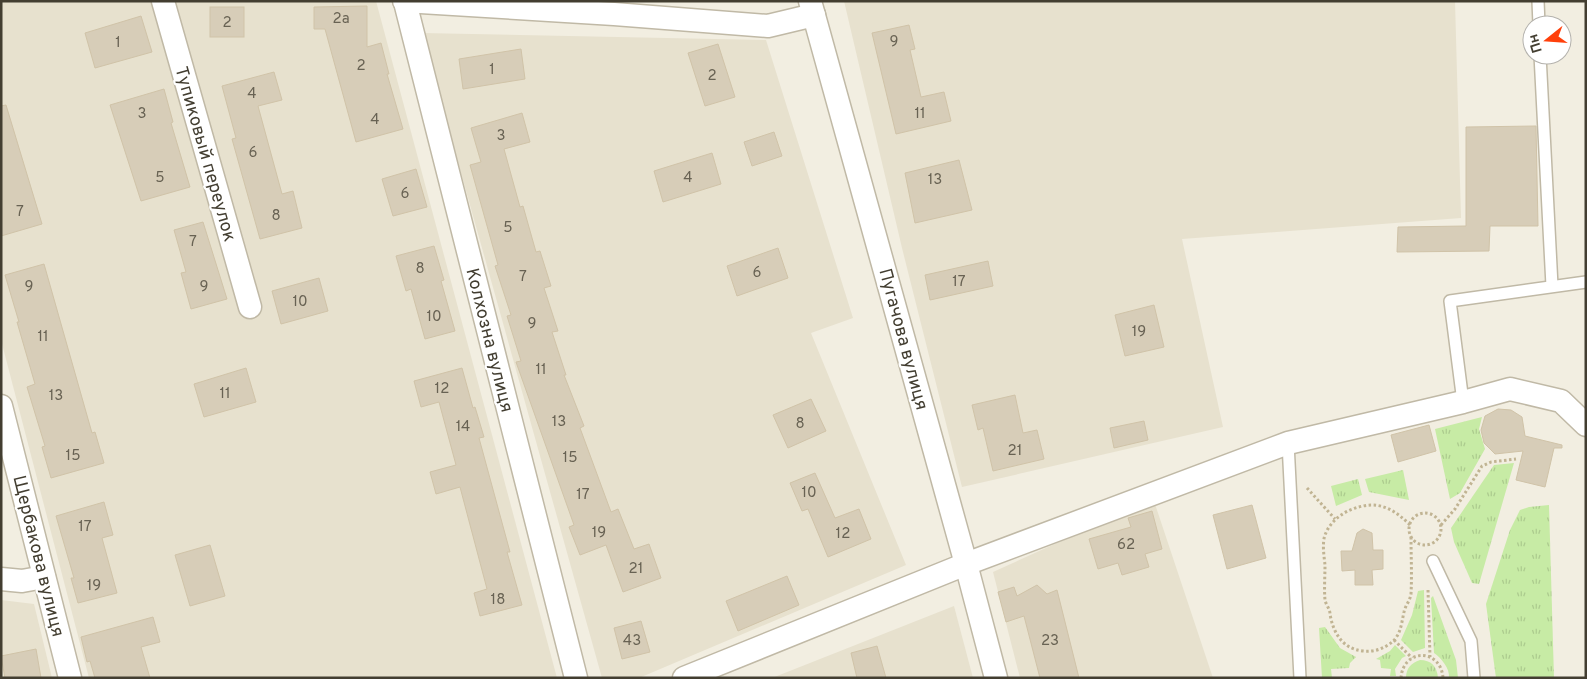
<svg xmlns="http://www.w3.org/2000/svg" width="1587" height="679" font-family="Overpass,sans-serif">
	<defs>
		<pattern id="grass-tufts" width="24" height="20" patternUnits="userSpaceOnUse" patternTransform="scale(1.25)"><rect width="24" height="20" fill="#c7eba5"/><path d="M3 7l-1-3M5 7V3M7 7l1-3M15 17l-1-3M17 17v-4M19 17l1-3" fill="none" stroke="#accb8e"/></pattern>
	</defs>
	<rect width="100%" height="100%" fill="#f2eee1"/>
	<!-- residential -->
	<g fill="#e7e1ce">
		<polygon points="1,1 376,1 557,678 89,678 1,340"/>
		<polygon points="844,1 1455,1 1461,218 1182,239 1223,427 962,487 902,248"/>
		<polygon points="422,33 766,40 853,318 811,333 906,565 639,678 602,678"/>
		<polygon points="1155,504 1213,678 1020,678 993,572 1057,543"/>
		<polygon points="1,600 34,604 52,678 1,678"/>
		<polygon points="954,606 973,678 772,678"/>
	</g>
	<!-- grass -->
	<g fill="url(#grass-tufts)">
		<polygon points="1482,417 1479,429 1485,449 1460,493 1450,499 1435,429"/>
		<polygon points="1514,463 1479,584 1472,583 1454,542 1451,528 1494,465"/>
		<polygon points="1403,470 1409,500 1369,492 1365,479"/>
		<polygon points="1358,479 1362,495 1336,506 1331,486"/>
		<polygon points="1549,505 1554,678 1496,678 1486,604 1510,530 1520,510 1529,507"/>
		<polygon points="1424,590 1425,648 1413,652 1401,640 1412,615 1418,591"/>
		<path d="M1433 596 1456 660 1458 678H1449C1450 668 1441 658 1434 653L1431 598Z"/>
		<polygon points="1325,627 1340,648 1356,657 1350,663 1349,668 1331,669 1332,678 1322,678 1319,628"/>
		<polygon points="1395,645 1406,656 1402,658 1395,669 1396,676 1390,676 1391,669 1381,668 1380,660 1376,659 1390,651"/>
		<path d="M1420 660C1431 660 1437 666 1438 678H1406C1406 668 1411 663 1420 660Z"/>
	</g>
	<!-- building -->
	<g fill="#d7cdb8" stroke="#d0c3a8">
		<polygon points="367,6 367,47 381,43 389,74 387,74 403,129 356,142 325,29 314,29 314,7"/>
		<rect x="210" y="7" width="34" height="30"/>
		<polygon points="141,16 152,52 95,68 85,33"/>
		<polygon points="909,25 915,49 910,50 921,97 944,92 951,121 896,134 872,33"/>
		<polygon points="718,44 735,97 705,106 688,53"/>
		<polygon points="521,49 525,79 463,89 459,59"/>
		<polygon points="274,72 282,100 258,106 282,194 293,191 302,228 260,239 232,139 236,138 222,86"/>
		<polygon points="164,89 173,122 171,123 190,187 141,201 110,105"/>
		<polygon points="6,105 42,224 1,236 1,106"/>
		<polygon points="522,113 530,142 504,149 520,207 523,206 536,252 540,251 551,286 544,288 558,331 552,332 566,375 564,375 584,426 580,428 611,512 618,509 634,549 649,544 661,578 623,592 606,545 580,555 569,527 574,525 516,362 521,361 507,316 511,315 495,266 498,265 470,165 481,162 471,128"/>
		<polygon points="1536,126 1538,226 1490,226 1489,251 1397,252 1398,227 1466,226 1466,127"/>
		<polygon points="774,132 782,156 752,166 744,142"/>
		<polygon points="712,153 721,184 663,202 654,171"/>
		<polygon points="959,160 972,210 915,223 905,173"/>
		<polygon points="416,169 427,207 393,216 382,179"/>
		<polygon points="203,222 227,299 191,309 181,273 186,272 174,230"/>
		<polygon points="434,246 444,280 441,281 455,331 425,339 411,289 406,291 396,256"/>
		<polygon points="778,248 788,278 737,296 727,266"/>
		<polygon points="988,261 993,286 930,300 925,275"/>
		<polygon points="44,264 92,433 95,432 104,463 51,478 42,447 45,446 27,387 35,384 17,322 19,322 5,275"/>
		<polygon points="319,278 328,311 281,324 272,291"/>
		<polygon points="1154,305 1164,347 1125,356 1115,315"/>
		<polygon points="246,368 256,402 204,417 194,384"/>
		<polygon points="462,368 473,408 475,407 484,437 479,438 510,552 507,552 522,605 480,616 474,593 487,589 460,487 436,494 430,472 456,465 439,402 421,407 414,381"/>
		<polygon points="1015,395 1023,433 1037,430 1044,459 993,471 983,428 978,430 972,405"/>
		<polygon points="811,399 826,431 788,448 773,415"/>
		<polygon points="1498,409 1511,410 1522,417 1525,436 1562,445 1562,448 1554,448 1545,487 1516,480 1523,451 1495,454 1484,443 1481,430 1485,416"/>
		<polygon points="1144,421 1148,440 1114,448 1110,428"/>
		<polygon points="1429,425 1436,451 1398,462 1391,435"/>
		<polygon points="815,473 835,518 859,509 871,539 828,557 808,509 802,511 790,483"/>
		<polygon points="104,502 113,535 102,538 117,593 78,603 71,578 74,578 56,516"/>
		<polygon points="1252,505 1266,558 1227,569 1213,515"/>
		<polygon points="1152,511 1162,549 1145,554 1149,567 1122,575 1118,563 1098,569 1089,539 1131,527 1128,518"/>
		<polygon points="1363,529 1372,533 1373,550 1383,550 1383,569 1372,570 1373,585 1355,585 1355,570 1342,571 1341,551 1352,551 1357,533"/>
		<polygon points="210,545 225,596 190,606 175,555"/>
		<polygon points="787,576 799,605 738,631 726,601"/>
		<polygon points="1037,585 1047,594 1057,590 1079,678 1040,678 1024,616 1006,622 998,592 1014,587 1017,596"/>
		<polygon points="153,617 160,642 141,647 150,678 95,678 90,661 87,662 81,637"/>
		<polygon points="641,621 650,652 622,659 614,628"/>
		<polygon points="877,646 886,678 857,678 851,653"/>
		<polygon points="36,649 41,678 5,678 1,656"/>
	</g>
	<g fill="none" stroke-linecap="round" stroke-linejoin="round">
		<defs>
			<g id="lane">
				<polyline points="1538,1 1539,25"/>
				<polyline points="1540,55 1552,286"/>
				<polyline points="1463,402 1450,301 1586,282"/>
				<polyline points="1288,443 1300,678"/>
				<polyline points="1433,561 1471,641 1474,678"/>
			</g>
			<g id="street">
				<polyline points="163,1 250,307"/>
				<polyline points="404,1 614,14 768,26 814,15"/>
				<polyline points="810,1 966,564 996,678"/>
				<polyline points="405,2 576,678"/>
				<polyline points="1,406 70,678"/>
				<polyline points="1,579 22,581 44,577"/>
				<polyline points="684,678 966,564 1288,443 1463,402 1510,389 1561,401 1586,425"/>
			</g>
		</defs>
		<!-- lane casing -->
		<use href="#lane" stroke="#c0b9a6" stroke-width="14"/>
		<!-- street casing -->
		<use href="#street" stroke="#c0b9a6" stroke-width="25"/>
		<!-- path -->
		<g stroke="#c1b493" stroke-width="3" stroke-dasharray="2.5 2.5" stroke-linecap="butt">
			<polyline points="1307,488 1335,519"/>
			<circle cx="1425" cy="529" r="16"/>
			<path d="M1410 525C1396 511 1382 502 1363 506 1347 509 1331 519 1325 535 1322 543 1324 556 1325 565 1325 576 1324 589 1325 600 1326 605 1330 609 1330 614 1333 632 1342 649 1363 651 1372 652 1380 650 1388 645 1401 637 1401 625 1404 612 1405 606 1410 601 1411 594 1412 575 1411 556 1411 537"/>
			<polyline points="1441,525 1455,509 1482,466 1491,462 1516,459"/>
			<polyline points="1428,590 1430,657"/>
			<polyline points="1394,640 1412,658"/>
			<path d="M1401 678C1403 648 1441 648 1443 678"/>
		</g>
		<!-- lane -->
		<use href="#lane" stroke="#fff" stroke-width="11"/>
		<!-- street -->
		<use href="#street" stroke="#fff" stroke-width="22"/>
	</g>
	<g text-anchor="middle" stroke-width="4.5" stroke-linejoin="round" paint-order="stroke">
		<!-- number labels -->
		<g font-size="15" fill="#686253">
			<text x="341" y="23">2а</text>
			<text x="227" y="27">2</text>
			<text x="894" y="46">9</text>
			<text x="118" y="47">1</text>
			<text x="361" y="70">2</text>
			<text x="492" y="74">1</text>
			<text x="712" y="80">2</text>
			<text x="252" y="98">4</text>
			<text x="142" y="118">3</text>
			<text x="920" y="118">11</text>
			<text x="375" y="124">4</text>
			<text x="501" y="140">3</text>
			<text x="253" y="157">6</text>
			<text x="160" y="182">5</text>
			<text x="688" y="182">4</text>
			<text x="935" y="184">13</text>
			<text x="405" y="198">6</text>
			<text x="20" y="216">7</text>
			<text x="276" y="220">8</text>
			<text x="508" y="232">5</text>
			<text x="193" y="246">7</text>
			<text x="420" y="273">8</text>
			<text x="757" y="277">6</text>
			<text x="523" y="281">7</text>
			<text x="959" y="286">17</text>
			<text x="29" y="291">9</text>
			<text x="204" y="291">9</text>
			<text x="300" y="306">10</text>
			<text x="434" y="321">10</text>
			<text x="532" y="328">9</text>
			<text x="1139" y="336">19</text>
			<text x="43" y="341">11</text>
			<text x="541" y="374">11</text>
			<text x="442" y="393">12</text>
			<text x="225" y="398">11</text>
			<text x="56" y="400">13</text>
			<text x="559" y="426">13</text>
			<text x="800" y="428">8</text>
			<text x="463" y="431">14</text>
			<text x="1015" y="455">21</text>
			<text x="73" y="460">15</text>
			<text x="570" y="462">15</text>
			<text x="809" y="497">10</text>
			<text x="583" y="499">17</text>
			<text x="85" y="531">17</text>
			<text x="599" y="537">19</text>
			<text x="843" y="538">12</text>
			<text x="1126" y="549">62</text>
			<text x="636" y="573">21</text>
			<text x="94" y="590">19</text>
			<text x="498" y="604">18</text>
			<text x="632" y="645">43</text>
			<text x="1050" y="645">23</text>
		</g>
		<!-- street labels -->
		<g font-size="18" fill="#433e31" stroke="#fff">
			<text transform="translate(206 154) rotate(74)" y="6">Тупиковый переулок</text>
			<text transform="translate(904 339) rotate(75)" y="6">Пугачова вулиця</text>
			<text transform="translate(490 340) rotate(76)" y="6">Колхозна вулиця</text>
			<text transform="translate(39 556) rotate(76)" y="6">Щербакова вулиця</text>
		</g>
	</g>
	<!-- border -->
	<rect width="1587" height="679" fill="none" stroke="#433e31" stroke-width="5"/>
	<!-- north arrow -->
	<g transform="translate(1547 40) rotate(253)"><circle r="24" fill="#ffffff" stroke="#b4b2ad"/>
	<path d="M0-4L9 19L0 12L-9 19Z" fill="#ff400b"/>
	<text y="-8" font-size="14" font-weight="bold" text-anchor="middle" fill="#433e31">Пн</text>
	</g>
</svg>
